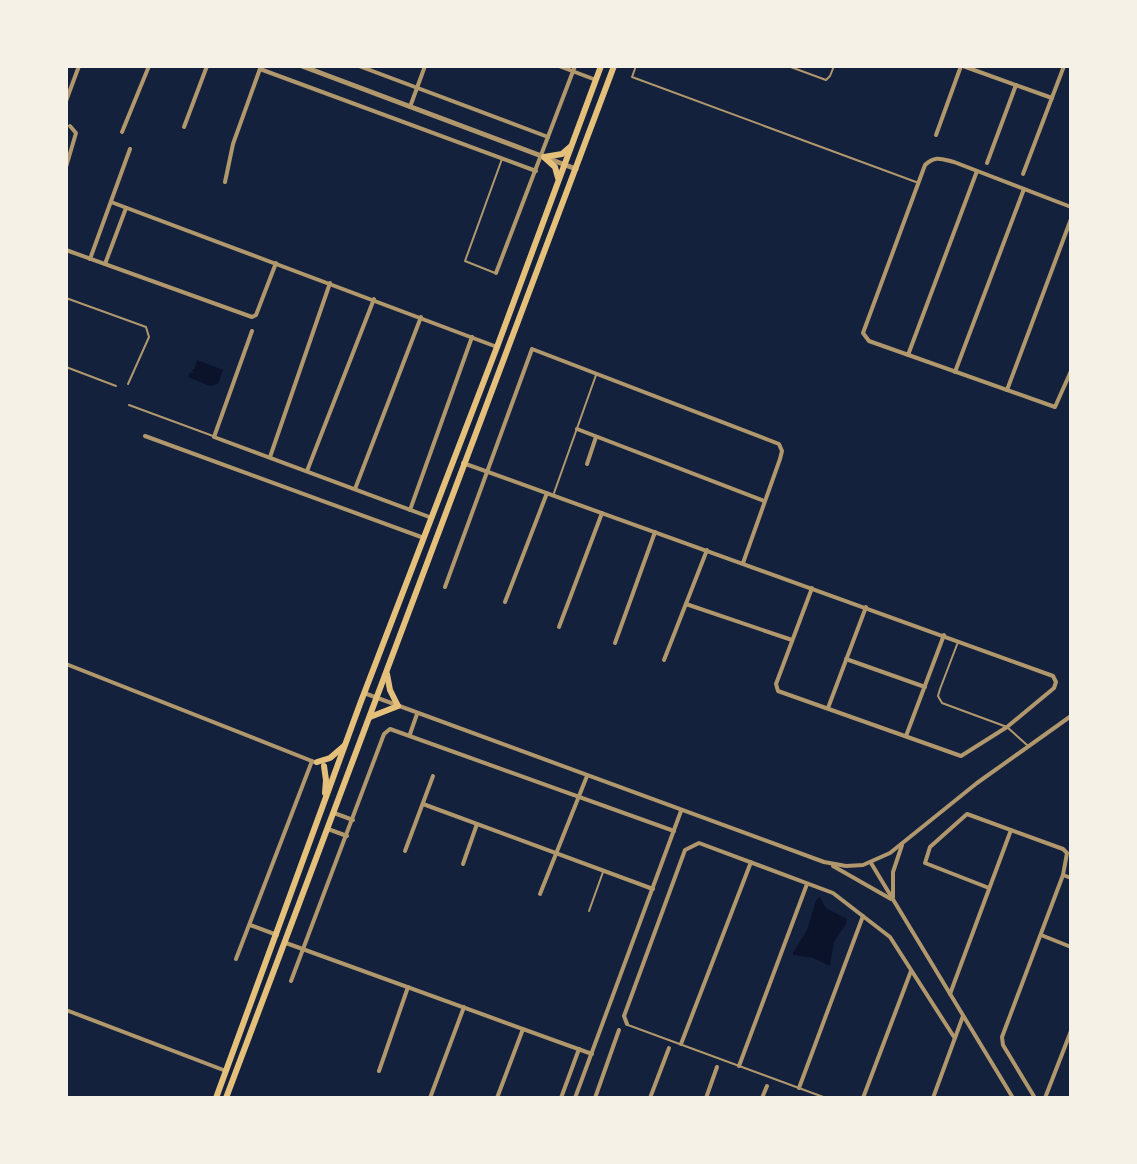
<svg xmlns="http://www.w3.org/2000/svg" width="1137" height="1164" font-family="Karla,sans-serif">
	<rect width="100%" height="100%" fill="#14213d"/>
	<!-- water -->
	<g fill="#0b132b">
		<polygon points="197,360 223,370 218,384 210,386 188,377 190,372 195,373 191,370 194,370"/>
		<polygon points="820,897 826,908 847,919 846,924 834,942 830,966 813,958 793,955 793,953 807,930 816,900"/>
	</g>
	<g fill="none" stroke-linecap="round" stroke-linejoin="round">
		<!-- service -->
		<g stroke="#b1986c" stroke-width="2">
			<polyline points="636,66 632,77 916,182"/>
			<polyline points="788,66 826,80 830,76 834,66"/>
			<polyline points="495,273 465,261 502,159"/>
			<polyline points="66,298 146,327 149,337 128,384"/>
			<polyline points="66,367 116,386"/>
			<polyline points="129,405 213,436"/>
			<polyline points="554,493 596,375"/>
			<polyline points="958,642 940,689 938,696 942,703 1007,727 1027,745"/>
			<polyline points="589,911 603,872"/>
			<polyline points="628,1025 826,1098"/>
		</g>
		<!-- minor -->
		<g stroke="#b1986c" stroke-width="4">
			<polyline points="359,66 548,137"/>
			<polyline points="559,66 596,80"/>
			<polyline points="963,66 1052,98"/>
			<polyline points="260,69 536,171"/>
			<polyline points="66,101 79,66"/>
			<polyline points="410,107 425,66"/>
			<polyline points="184,127 207,66"/>
			<polyline points="122,132 149,66"/>
			<polyline points="936,135 961,66"/>
			<polyline points="987,163 1016,85"/>
			<polyline points="66,167 76,133 70,126"/>
			<polyline points="1023,174 1064,66"/>
			<polyline points="225,182 233,144 261,66"/>
			<polyline points="111,202 497,347"/>
			<path d="M1071 207 954 162C942 159 935 155 925 165L863 333 869 341 1055 407 1071 371"/>
			<polyline points="66,250 252,317 256,315 276,263"/>
			<polyline points="90,259 130,149"/>
			<polyline points="105,264 126,208"/>
			<polyline points="496,273 575,66"/>
			<polyline points="252,331 214,437 432,518"/>
			<polyline points="908,355 977,171"/>
			<polyline points="955,372 1024,189"/>
			<polyline points="1007,390 1071,219"/>
			<polyline points="577,429 764,501"/>
			<polyline points="145,436 424,538"/>
			<polyline points="270,457 330,283"/>
			<polyline points="463,463 1053,676 1056,682 1054,688 1007,727 961,756 778,691 776,684 812,588"/>
			<polyline points="587,464 596,437"/>
			<polyline points="307,471 374,299"/>
			<polyline points="355,489 421,317"/>
			<polyline points="410,510 472,337"/>
			<polyline points="445,587 532,349 779,444 782,451 780,459 743,563"/>
			<polyline points="505,602 547,493"/>
			<polyline points="686,604 792,640"/>
			<polyline points="559,627 602,513"/>
			<polyline points="615,643 655,532"/>
			<polyline points="846,659 925,687"/>
			<polyline points="664,660 707,550"/>
			<polyline points="66,664 317,763"/>
			<polyline points="364,693 824,862 846,866 863,865 890,853 977,783 1071,716"/>
			<polyline points="828,708 866,607"/>
			<polyline points="410,734 417,714"/>
			<polyline points="906,736 944,635"/>
			<polyline points="423,804 653,889"/>
			<polyline points="334,813 353,820"/>
			<polyline points="328,829 347,836"/>
			<polyline points="405,851 433,776"/>
			<polyline points="871,863 1013,1098"/>
			<polyline points="463,864 477,824"/>
			<polyline points="833,866 891,899"/>
			<polyline points="1063,875 1071,878"/>
			<polyline points="989,888 925,863 930,847 967,814 1063,849 1067,853 1063,875 1002,1037 1003,1045 1035,1098"/>
			<polyline points="540,894 587,776"/>
			<polyline points="893,897 893,872 902,845"/>
			<polyline points="250,925 277,935"/>
			<polyline points="1041,935 1071,947"/>
			<polyline points="286,943 592,1054"/>
			<polyline points="236,959 312,761"/>
			<polyline points="291,981 384,734 390,729 674,831"/>
			<polyline points="950,994 1011,830"/>
			<polyline points="66,1010 226,1071"/>
			<polyline points="627,1024 624,1016 685,850 699,843 833,893 890,937 954,1037"/>
			<polyline points="681,1044 751,862"/>
			<polyline points="739,1066 807,884"/>
			<polyline points="379,1071 408,987"/>
			<polyline points="799,1088 863,916"/>
			<polyline points="430,1098 464,1007"/>
			<polyline points="497,1098 523,1029"/>
			<polyline points="561,1098 579,1049"/>
			<polyline points="575,1098 681,811"/>
			<polyline points="595,1098 619,1030"/>
			<polyline points="650,1098 669,1048"/>
			<polyline points="706,1098 717,1067"/>
			<polyline points="762,1098 767,1086"/>
			<polyline points="863,1098 911,971"/>
			<polyline points="933,1098 963,1016"/>
			<polyline points="1045,1098 1071,1031"/>
		</g>
		<!-- tertiary -->
		<polyline stroke="#b1986c" stroke-width="5" points="302,66 576,169"/>
		<!-- secondary -->
		<g stroke="#e5c07b" stroke-width="6">
			<polyline points="544,157 562,154 570,147"/>
			<polyline points="545,158 555,167 558,178"/>
			<polyline points="370,717 398,706 390,690 387,674"/>
			<polyline points="317,762 330,758 344,746"/>
			<polyline points="324,766 326,780 325,793"/>
			<polyline points="216,1098 360,704 497,347 601,66"/>
			<polyline points="226,1098 614,66"/>
		</g>
	</g>
	<!-- border -->
	<rect width="1137" height="1164" fill="none" stroke="#f6f1e7" stroke-width="136"/>
</svg>
